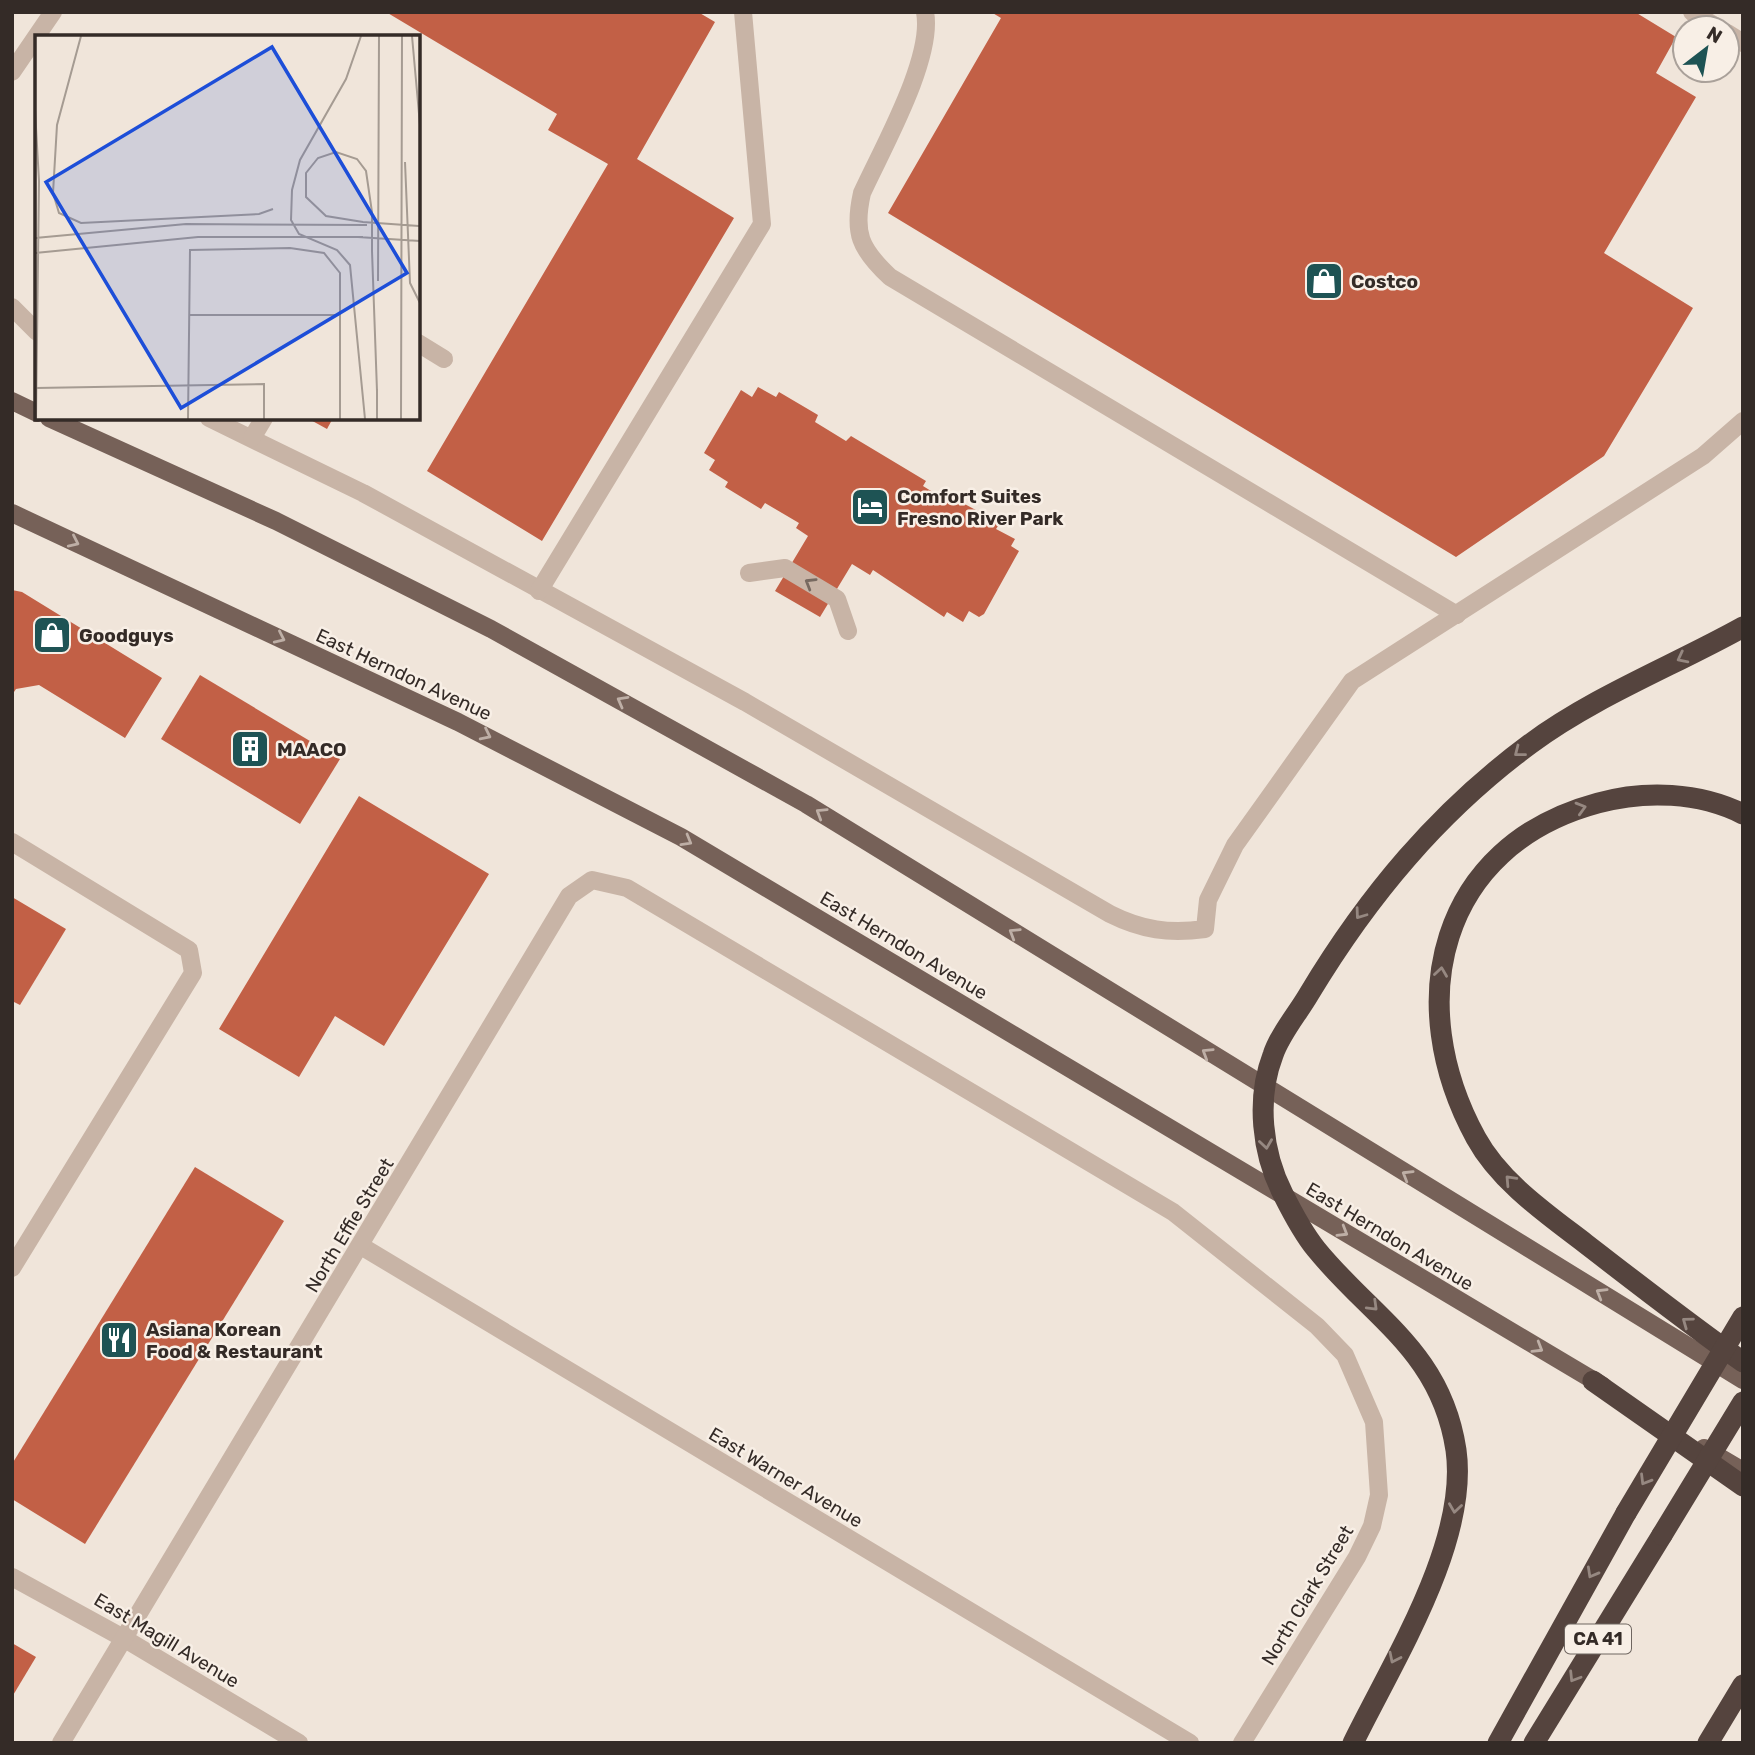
<svg xmlns="http://www.w3.org/2000/svg" width="1755" height="1755" font-family="Rubik,sans-serif">
	<rect width="100%" height="100%" fill="#f0e5da"/>
	<!-- building -->
	<g fill="#c26046">
		<polygon points="386,12 698,12 715,22 637,159 734,218 542,541 427,471 608,164 548,130 557,114"/>
		<polygon points="991,12 1635,12 1676,37 1656,73 1696,97 1604,253 1693,308 1604,456 1456,557 888,213 1001,18"/>
		<polygon points="758,387 776,397 779,392 818,415 815,422 846,441 851,436 926,481 923,486 952,504 959,501 1000,523 996,529 1015,539 1011,546 1019,551 984,614 979,617 969,611 963,622 947,612 944,617 873,570 870,575 852,564 820,617 775,591 808,536 796,528 799,523 765,503 761,509 725,487 728,482 709,470 715,460 704,453 741,390 752,397"/>
		<polygon points="307,418 333,418 327,429"/>
		<polygon points="12,590 22,592 162,678 125,738 39,685 16,689 12,695"/>
		<polygon points="200,675 340,759 300,824 161,739"/>
		<polygon points="359,796 489,874 384,1046 335,1016 299,1077 219,1029"/>
		<polygon points="12,897 66,929 20,1005 12,1001"/>
		<polygon points="195,1167 284,1221 85,1544 12,1499 12,1464"/>
		<polygon points="12,1643 36,1657 12,1697"/>
	</g>
	<g fill="none" stroke-linecap="round" stroke-linejoin="round">
		<!-- minor -->
		<g stroke="#c8b4a6" stroke-width="18">
			<path d="M925 12C934 58 882 149 862 193 853 233 860 249 890 277L1457 615"/>
			<polyline points="1692,12 1718,28"/>
			<polyline points="1727,33 1743,43"/>
			<polyline points="12,72 53,12"/>
			<polyline points="12,307 37,332"/>
			<polyline points="418,343 444,359"/>
			<path d="M209 418 363 493 745 702 1110 914C1142 930 1169 934 1205 929L1208 900 1235 845 1352 681 1703 456 1743 421"/>
			<polyline points="252,438 264,418"/>
			<polyline points="749,573 785,568 837,599 848,631"/>
			<polyline points="539,591 762,224 743,12"/>
			<polyline points="12,842 189,950 193,973 12,1268"/>
			<polyline points="361,1246 1190,1743"/>
			<polyline points="12,1577 125,1639 299,1743"/>
			<polyline points="61,1743 569,896 592,880 627,888 1173,1212 1317,1326 1345,1355 1374,1422 1379,1495 1372,1526 1357,1557 1242,1743"/>
		</g>
		<!-- major -->
		<g stroke="#766158" stroke-width="18">
			<polyline points="12,401 37,413"/>
			<polyline points="49,418 276,521 491,629 806,804 1743,1380"/>
			<polyline points="12,513 458,722 681,837 1603,1386"/>
			<polyline points="1704,1448 1743,1471"/>
		</g>
		<!-- highway -->
		<g stroke="#55443e" stroke-width="21">
			<path d="M1743 814C1699 792 1645 790 1598 803 1438 846 1402 1003 1476 1138 1500 1182 1547 1214 1586 1244 1638 1284 1689 1324 1743 1362"/>
			<polyline points="1593,1381 1743,1486"/>
			<path d="M1353 1743C1393 1661 1469 1542 1456 1450 1441 1351 1372 1318 1316 1249 1303 1233 1292 1212 1283 1194 1262 1153 1256 1099 1273 1055 1280 1034 1298 1013 1309 994 1368 896 1438 812 1530 744 1595 696 1673 666 1743 627"/>
			<polyline points="1498,1743 1626,1513"/>
			<polyline points="1534,1743 1662,1535"/>
			<polyline points="1708,1743 1743,1685"/>
		</g>
		<!-- highway-bridge -->
		<g stroke="#55443e" stroke-width="21">
			<polyline points="1626,1513 1743,1317"/>
			<polyline points="1662,1535 1743,1402"/>
		</g>
	</g>
	<!-- one-way arrows -->
	<defs><path id="oneway-chevron" d="M-2-3.5L2.5 0L-2 3.5" fill="none" stroke-width="1.6" stroke-linecap="round" stroke-linejoin="round" transform="scale(1.75)"/></defs>
	<g stroke="#beafa6">
		<use href="#oneway-chevron" transform="translate(74 542) rotate(25)"/>
		<use href="#oneway-chevron" transform="translate(280 638) rotate(25)"/>
		<use href="#oneway-chevron" transform="translate(622 701) rotate(-151)"/>
		<use href="#oneway-chevron" transform="translate(486 735) rotate(26)"/>
		<use href="#oneway-chevron" transform="translate(821 813) rotate(-148)"/>
		<use href="#oneway-chevron" transform="translate(687 841) rotate(30)"/>
		<use href="#oneway-chevron" transform="translate(1014 933) rotate(-148)"/>
		<use href="#oneway-chevron" transform="translate(1207 1053) rotate(-148)"/>
		<use href="#oneway-chevron" transform="translate(1407 1175) rotate(-149)"/>
		<use href="#oneway-chevron" transform="translate(1343 1232) rotate(31)"/>
		<use href="#oneway-chevron" transform="translate(1601 1293) rotate(-149)"/>
		<use href="#oneway-chevron" transform="translate(1538 1348) rotate(31)"/>
	</g>
	<use stroke="#776960" href="#oneway-chevron" transform="translate(810 583) rotate(-149)"/>
	<g stroke="#968881">
		<use href="#oneway-chevron" transform="translate(1682 658) rotate(153)"/>
		<use href="#oneway-chevron" transform="translate(1519 752) rotate(142)"/>
		<use href="#oneway-chevron" transform="translate(1581 808) rotate(-16)"/>
		<use href="#oneway-chevron" transform="translate(1360 914) rotate(126)"/>
		<use href="#oneway-chevron" transform="translate(1441 972) rotate(-82)"/>
		<use href="#oneway-chevron" transform="translate(1266 1144) rotate(82)"/>
		<use href="#oneway-chevron" transform="translate(1510 1180) rotate(-133)"/>
		<use href="#oneway-chevron" transform="translate(1373 1306) rotate(44)"/>
		<use href="#oneway-chevron" transform="translate(1687 1322) rotate(-144)"/>
		<use href="#oneway-chevron" transform="translate(1645 1480) rotate(121)"/>
		<use href="#oneway-chevron" transform="translate(1455 1508) rotate(98)"/>
		<use href="#oneway-chevron" transform="translate(1592 1573) rotate(119)"/>
		<use href="#oneway-chevron" transform="translate(1394 1658) rotate(116)"/>
		<use href="#oneway-chevron" transform="translate(1574 1677) rotate(122)"/>
	</g>
	<!-- icons -->
	<defs>
		<symbol id="shop-square" viewBox="-11 -11 22 22"><rect x="-9" y="-9" width="18" height="18" rx="4" fill="#1e5354" stroke="#f8efe6"/><path d="M-5-2.5h2.3a2.7 3.5 0 0 1 5.4 0H5L5.5 6h-11ZM-1.5-2.5h3a1.5 2.3 0 0 0-3 0Z" fill="#fff"/></symbol>
		<symbol id="hotel-square" viewBox="-11 -11 22 22"><rect x="-9" y="-9" width="18" height="18" rx="4" fill="#1e5354" stroke="#f8efe6"/><path d="M-6-4.5h1.5V1H6V5H4.5V3h-9V5H-6ZM-4 0a1.8 1.8 0 1 1 3.6 0ZM.5 0V-2.5h3Q6-2.5 6 0Z" fill="#fff"/></symbol>
		<symbol id="building-square" viewBox="-11 -11 22 22"><rect x="-9" y="-9" width="18" height="18" rx="4" fill="#1e5354" stroke="#f8efe6"/><path d="M-4-6H4V6H1V3H-1V6H-4ZM-2.5-4.3h1.7v1.8h-1.7ZM.8-4.3h1.7v1.8H.8ZM-2.5-1h1.7V.8h-1.7ZM.8-1h1.7V.8H.8Z" fill="#fff"/></symbol>
		<symbol id="restaurant-square" viewBox="-11 -11 22 22"><rect x="-9" y="-9" width="18" height="18" rx="4" fill="#1e5354" stroke="#f8efe6"/><path d="M-5-6h1v4h1v-4h1v4h1v-4h1v5L-1.5 .5V6h-2V.5L-5-1ZM5-6V6H3V1.5H1.5Q1.5-4 5-6Z" fill="#fff"/></symbol>
	</defs>
	<g fill-rule="evenodd">
		<use href="#shop-square" x="1302" y="259" width="44" height="44"/>
		<use href="#hotel-square" x="848" y="485" width="44" height="44"/>
		<use href="#shop-square" x="30" y="613" width="44" height="44"/>
		<use href="#building-square" x="228" y="727" width="44" height="44"/>
		<use href="#restaurant-square" x="97" y="1318" width="44" height="44"/>
	</g>
	<g text-anchor="middle" stroke-width="5" stroke-linejoin="round" paint-order="stroke">
		<!-- shield labels -->
		<rect fill="#f8efe6" stroke="#6f6660" stroke-width="2" x="1565" y="1624.5" width="66" height="29" rx="5"/>
		<g font-size="18" font-weight="bold" fill="#342b27">
			<text x="1598" y="1645">CA 41</text>
		</g>
		<!-- poi labels -->
		<g font-size="19" font-weight="bold" fill="#342b27" stroke="#f8efe6" text-anchor="start">
			<text x="1351" y="288">Costco</text>
			<text x="897" y="503">Comfort Suites<tspan x="897" dy="22">Fresno River Park</tspan></text>
			<text x="79" y="642">Goodguys</text>
			<text x="277" y="756">MAACO</text>
			<text x="146" y="1336">Asiana Korean<tspan x="146" dy="22">Food &amp; Restaurant</tspan></text>
		</g>
		<!-- street labels -->
		<g font-size="19" fill="#342b27" stroke="#f8efe6">
			<text transform="translate(404 674) rotate(25)" y="7">East Herndon Avenue</text>
			<text transform="translate(904 945) rotate(31)" y="7">East Herndon Avenue</text>
			<text transform="translate(349 1225) rotate(-59)" y="7">North Effie Street</text>
			<text transform="translate(1390 1236) rotate(31)" y="7">East Herndon Avenue</text>
			<text transform="translate(786 1477) rotate(31)" y="7">East Warner Avenue</text>
			<text transform="translate(1307 1595) rotate(-59)" y="7">North Clark Street</text>
			<text transform="translate(167 1640) rotate(31)" y="7">East Magill Avenue</text>
		</g>
	</g>
	<!-- overview -->
	<g transform="translate(35 35)">
		<rect width="385" height="385" fill="#f0e5da"/>
		<path fill="none" stroke="#a59b92" stroke-width="2" d="M46 1 22 90 18 158 24 178 46 188 224 179 238 174M326 1 311 44 265 125 257 155 256 185 264 199 302 215 315 230 330 384M377 1 385 90M0 75 4 146 1 384M370 127 375 248 385 268M323 202 385 206M0 203 151 189 332 190M0 218 163 202H328M343 246 344 1M154 280H305M1 353 229 349V384M342 354V384M342 356 337 216V177L331 136 322 124 301 117 283 123 271 138V162L291 181 328 187 384 191M153 384 155 215 255 213 289 218 305 238V384M366 384 367 1"/>
		<path fill="#1d4ed8" fill-opacity="0.15" stroke="#1d4ed8" stroke-width="3.5" d="M237 12 372 238 146 373 11 147Z"/>
		<rect width="385" height="385" fill="none" stroke="#342b27" stroke-width="3.5"/>
	</g>
	<!-- border -->
	<rect width="1755" height="1755" fill="none" stroke="#342b27" stroke-width="28"/>
	<!-- north arrow -->
	<g transform="translate(1706 49) rotate(31)"><circle r="33" fill="#f8efe6" stroke="#aaa19a" stroke-width="2"/>
	<path d="M0-5L12 26L0 18L-12 26Z" fill="#1e5354"/>
	<text y="-10" font-size="19" font-weight="bold" text-anchor="middle" fill="#342b27">N</text>
	</g>
</svg>
